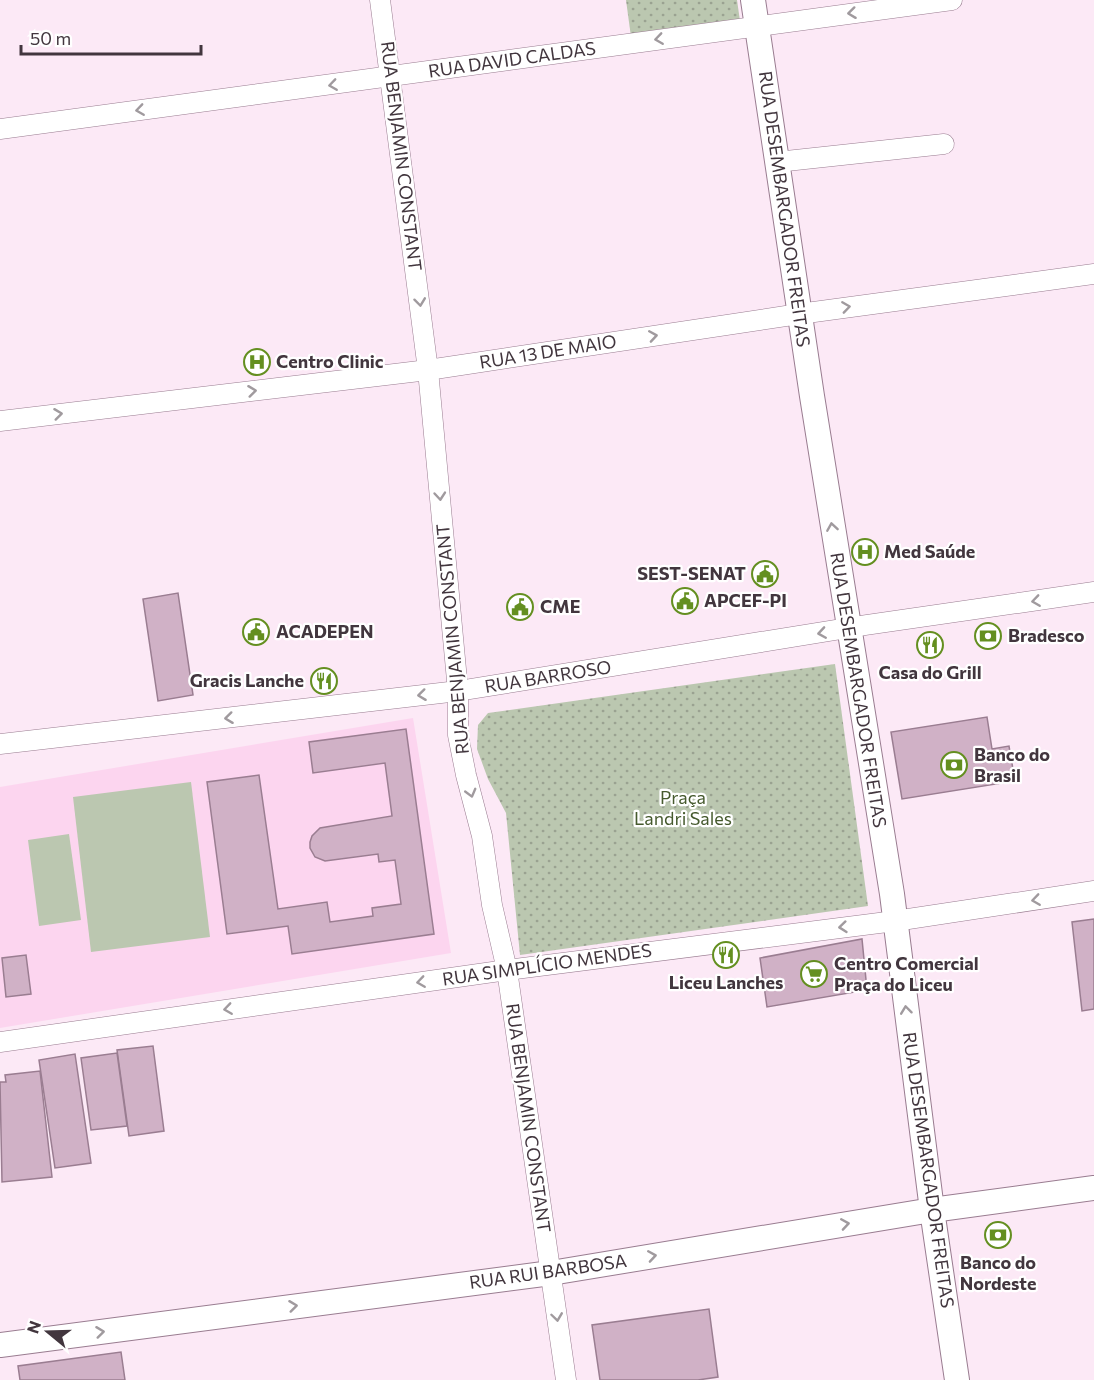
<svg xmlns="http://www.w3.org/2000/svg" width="1094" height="1380" font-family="Commissioner,sans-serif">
	<defs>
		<pattern id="park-dots" width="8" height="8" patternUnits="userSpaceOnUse" patternTransform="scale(1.5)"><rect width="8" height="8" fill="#bbc7b0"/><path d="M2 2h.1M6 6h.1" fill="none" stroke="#9aa291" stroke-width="1.8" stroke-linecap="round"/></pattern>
	</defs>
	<rect width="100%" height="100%" fill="#fce9f6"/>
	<!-- built -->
	<polygon fill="#fcd5ef" points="413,718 451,953 0,1028 0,787"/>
	<!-- park -->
	<g fill="url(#park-dots)">
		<polygon points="626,0 737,0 740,21 631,37"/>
		<polygon points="835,664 868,906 520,955 506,813 488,779 477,749 478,725 488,713"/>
	</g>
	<!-- pitch -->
	<g fill="#bbc7b0">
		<polygon points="191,782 210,937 91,952 73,797"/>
		<polygon points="69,834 81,920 39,926 28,840"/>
	</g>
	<!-- building -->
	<g fill="#d0b1c6" stroke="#9a7d91" stroke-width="1.5">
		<polygon points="178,593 193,695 158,701 143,599"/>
		<polygon points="987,717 992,749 1009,746 1015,781 902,799 891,732"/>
		<polygon points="406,729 434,934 292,954 288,926 227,934 207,782 259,775 278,909 327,902 330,922 373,916 372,908 401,904 395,860 379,862 378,854 325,861 315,857 310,848 310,842 312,836 320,828 392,816 385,763 313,773 309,742"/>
		<polygon points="1094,919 1094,1009 1082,1011 1072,922"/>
		<polygon points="862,939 867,990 767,1007 760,958"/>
		<polygon points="26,955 31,994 6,997 2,958"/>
		<polygon points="153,1046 164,1131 129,1136 117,1050"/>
		<polygon points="117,1053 127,1126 91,1130 81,1058"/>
		<polygon points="75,1054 91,1163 55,1168 39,1060"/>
		<polygon points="40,1071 52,1177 2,1182 0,1082 6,1082 5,1075"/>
		<polygon points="709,1309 718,1377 698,1380 600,1380 592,1325"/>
		<polygon points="121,1352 125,1380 20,1380 18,1366"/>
	</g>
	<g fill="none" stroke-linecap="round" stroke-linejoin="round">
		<defs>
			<g id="minor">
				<polyline points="380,0 428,370 458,691 458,735 466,775 482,836 492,905 507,970 566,1380"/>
				<polyline points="0,129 952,0"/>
				<polyline points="777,162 944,144"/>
				<polyline points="0,421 428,370 799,314 1094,274"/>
				<polyline points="0,744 458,691 866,625 1094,592"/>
				<polyline points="0,1042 507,970 895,921 1094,891"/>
			</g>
			<g id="tertiary">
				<polyline points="753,0 812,396 892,894 932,1210 957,1380"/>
				<polyline points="0,1345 551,1273 932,1210 1094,1188"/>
			</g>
		</defs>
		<!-- minor casing -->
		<use href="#minor" stroke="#997c90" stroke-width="21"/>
		<!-- tertiary casing -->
		<use href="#tertiary" stroke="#997c90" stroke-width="26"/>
		<!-- minor -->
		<use href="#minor" stroke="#fff" stroke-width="20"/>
		<!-- tertiary -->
		<use href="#tertiary" stroke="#fff" stroke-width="24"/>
	</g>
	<!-- one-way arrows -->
	<defs><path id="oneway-chevron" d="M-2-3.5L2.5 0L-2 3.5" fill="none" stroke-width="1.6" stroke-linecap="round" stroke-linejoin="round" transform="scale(1.5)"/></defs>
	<g stroke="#a09a9e">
		<use href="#oneway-chevron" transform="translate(852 13) rotate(173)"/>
		<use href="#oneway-chevron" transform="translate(659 39) rotate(172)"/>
		<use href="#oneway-chevron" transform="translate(333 85) rotate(172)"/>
		<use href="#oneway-chevron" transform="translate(140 110) rotate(172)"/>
		<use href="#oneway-chevron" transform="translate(420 302) rotate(83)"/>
		<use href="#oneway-chevron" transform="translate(846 307) rotate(-8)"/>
		<use href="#oneway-chevron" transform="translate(653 336) rotate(-9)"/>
		<use href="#oneway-chevron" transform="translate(252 391) rotate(-7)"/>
		<use href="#oneway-chevron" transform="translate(58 414) rotate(-7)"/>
		<use href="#oneway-chevron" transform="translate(440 496) rotate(85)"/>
		<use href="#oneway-chevron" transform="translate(832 527) rotate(-99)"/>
		<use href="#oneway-chevron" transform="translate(1036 601) rotate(172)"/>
		<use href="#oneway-chevron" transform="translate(822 633) rotate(171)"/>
		<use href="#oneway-chevron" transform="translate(422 695) rotate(173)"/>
		<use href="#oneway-chevron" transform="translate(229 718) rotate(173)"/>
		<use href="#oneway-chevron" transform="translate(471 793) rotate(75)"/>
		<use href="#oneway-chevron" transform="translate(1036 900) rotate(172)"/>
		<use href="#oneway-chevron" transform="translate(843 927) rotate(174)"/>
		<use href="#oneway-chevron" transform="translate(421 982) rotate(172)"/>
		<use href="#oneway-chevron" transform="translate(228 1009) rotate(172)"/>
		<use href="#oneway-chevron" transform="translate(906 1010) rotate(-97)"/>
		<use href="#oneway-chevron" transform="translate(845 1224) rotate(-9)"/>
		<use href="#oneway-chevron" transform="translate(652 1256) rotate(-9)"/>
		<use href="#oneway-chevron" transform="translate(293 1306) rotate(-7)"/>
		<use href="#oneway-chevron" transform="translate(557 1317) rotate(82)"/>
		<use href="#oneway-chevron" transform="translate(100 1332) rotate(-7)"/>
	</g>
	<!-- icons -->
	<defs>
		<symbol id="hospital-ring" viewBox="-11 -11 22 22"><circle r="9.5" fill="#fff" stroke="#648f20" stroke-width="1.5"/><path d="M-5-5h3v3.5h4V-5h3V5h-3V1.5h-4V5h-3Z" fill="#648f20"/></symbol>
		<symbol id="civic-ring" viewBox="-11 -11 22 22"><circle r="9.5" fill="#fff" stroke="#648f20" stroke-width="1.5"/><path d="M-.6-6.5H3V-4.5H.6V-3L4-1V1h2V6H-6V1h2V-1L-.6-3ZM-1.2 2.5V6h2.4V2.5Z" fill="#648f20"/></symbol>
		<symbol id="bank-ring" viewBox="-11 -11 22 22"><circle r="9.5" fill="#fff" stroke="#648f20" stroke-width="1.5"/><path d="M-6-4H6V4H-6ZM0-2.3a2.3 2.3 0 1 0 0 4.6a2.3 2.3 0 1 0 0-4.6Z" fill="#648f20"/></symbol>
		<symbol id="restaurant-ring" viewBox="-11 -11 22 22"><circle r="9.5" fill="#fff" stroke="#648f20" stroke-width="1.5"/><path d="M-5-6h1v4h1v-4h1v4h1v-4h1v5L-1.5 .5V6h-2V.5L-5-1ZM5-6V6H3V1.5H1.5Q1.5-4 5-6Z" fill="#648f20"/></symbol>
		<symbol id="supermarket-ring" viewBox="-11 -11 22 22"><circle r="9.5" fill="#fff" stroke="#648f20" stroke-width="1.5"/><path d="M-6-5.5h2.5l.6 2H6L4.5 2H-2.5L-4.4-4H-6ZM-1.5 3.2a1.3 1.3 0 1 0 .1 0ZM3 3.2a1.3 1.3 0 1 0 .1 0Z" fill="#648f20"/></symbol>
	</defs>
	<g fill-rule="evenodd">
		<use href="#hospital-ring" x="242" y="347" width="30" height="30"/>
		<use href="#hospital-ring" x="850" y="537" width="30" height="30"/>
		<use href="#civic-ring" x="750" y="559" width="30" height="30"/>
		<use href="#civic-ring" x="670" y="586" width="30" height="30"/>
		<use href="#civic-ring" x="505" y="592" width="30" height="30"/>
		<use href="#civic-ring" x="241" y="617" width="30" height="30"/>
		<use href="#bank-ring" x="973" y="621" width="30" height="30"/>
		<use href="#restaurant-ring" x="915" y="630" width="30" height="30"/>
		<use href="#restaurant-ring" x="309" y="666" width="30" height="30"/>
		<use href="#bank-ring" x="939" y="750" width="30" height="30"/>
		<use href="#restaurant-ring" x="711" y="940" width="30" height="30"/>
		<use href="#supermarket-ring" x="799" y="959" width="30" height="30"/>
		<use href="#bank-ring" x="983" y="1220" width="30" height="30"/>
	</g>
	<g text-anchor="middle" stroke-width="4.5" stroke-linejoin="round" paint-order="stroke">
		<!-- street labels -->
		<g font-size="18" fill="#42363e" stroke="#fff">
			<text transform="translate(512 60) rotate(-8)" y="6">RUA DAVID CALDAS</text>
			<text transform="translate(401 156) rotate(83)" y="6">RUA BENJAMIN CONSTANT</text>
			<text transform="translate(784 209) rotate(82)" y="6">RUA DESEMBARGADOR FREITAS</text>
			<text transform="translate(548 352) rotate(-9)" y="6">RUA 13 DE MAIO</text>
			<text transform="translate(453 639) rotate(-95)" y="6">RUA BENJAMIN CONSTANT</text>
			<text transform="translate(548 677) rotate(-9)" y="6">RUA BARROSO</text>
			<text transform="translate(858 690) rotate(81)" y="6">RUA DESEMBARGADOR FREITAS</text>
			<text transform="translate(547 965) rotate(-8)" y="6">RUA SIMPLÍCIO MENDES</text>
			<text transform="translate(528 1118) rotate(82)" y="6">RUA BENJAMIN CONSTANT</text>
			<text transform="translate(928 1170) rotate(82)" y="6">RUA DESEMBARGADOR FREITAS</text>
			<text transform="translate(548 1272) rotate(-8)" y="6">RUA RUI BARBOSA</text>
		</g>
		<!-- poi labels -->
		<g font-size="18" font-weight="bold" fill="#42363e" stroke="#fff" text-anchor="start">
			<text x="276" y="368">Centro Clinic</text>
			<text x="884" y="558">Med Saúde</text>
			<text x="746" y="580" text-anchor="end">SEST-SENAT</text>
			<text x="704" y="607">APCEF-PI</text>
			<text x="540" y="613">CME</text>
			<text x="276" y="638">ACADEPEN</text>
			<text x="1008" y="642">Bradesco</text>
			<text x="930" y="679" text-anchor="middle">Casa do Grill</text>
			<text x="304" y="687" text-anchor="end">Gracis Lanche</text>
			<text x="974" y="761">Banco do<tspan x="974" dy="21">Brasil</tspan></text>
			<text x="834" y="970">Centro Comercial<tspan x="834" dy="21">Praça do Liceu</tspan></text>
			<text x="726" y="989" text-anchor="middle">Liceu Lanches</text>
			<text x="998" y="1269" text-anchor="middle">Banco do<tspan x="998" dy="21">Nordeste</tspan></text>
		</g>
		<!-- park labels -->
		<g font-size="18" fill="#465a2e" stroke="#fff">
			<text x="683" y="804">Praça<tspan x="683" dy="21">Landri Sales</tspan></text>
		</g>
	</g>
	<!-- north arrow -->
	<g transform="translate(48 1332) rotate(289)" stroke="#ffffff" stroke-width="4.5" paint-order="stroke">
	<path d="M0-4.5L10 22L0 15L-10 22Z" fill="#42363e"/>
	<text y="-9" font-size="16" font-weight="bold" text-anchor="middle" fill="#42363e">N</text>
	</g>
	<!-- scale -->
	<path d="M21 45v9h180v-9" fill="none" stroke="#42363e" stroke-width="3"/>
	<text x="30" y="45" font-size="18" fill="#42363e" stroke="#ffffff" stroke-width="4.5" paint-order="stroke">50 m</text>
</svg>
